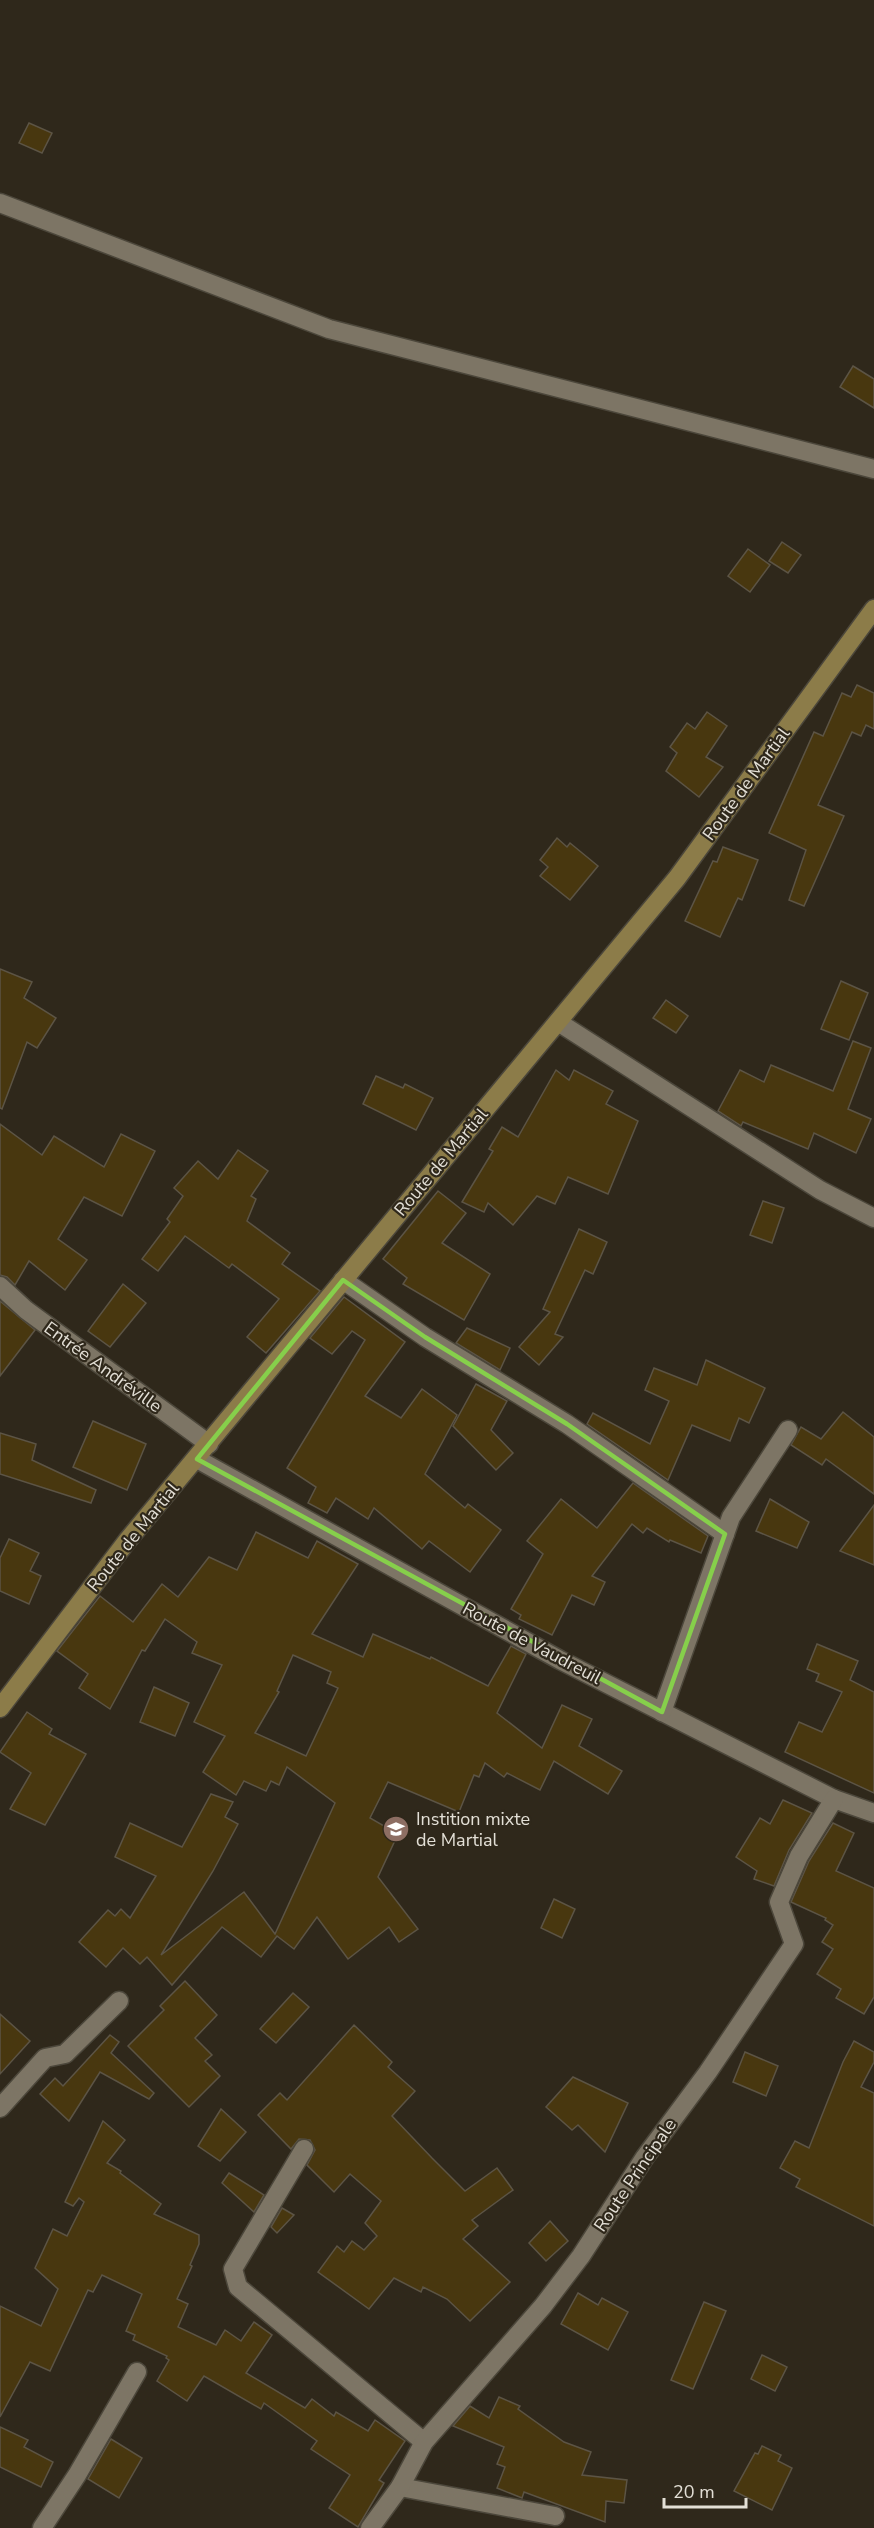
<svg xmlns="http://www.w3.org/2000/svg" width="874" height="2528" font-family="'Nunito Sans',sans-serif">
	<rect width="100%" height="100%" fill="#2f281b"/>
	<!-- building -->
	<g fill="#48370f" stroke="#5c5445" stroke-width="1.5" fill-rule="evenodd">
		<polygon points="29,123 52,133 42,153 19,143"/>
		<polygon points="853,366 874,379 874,408 840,387"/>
		<polygon points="782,542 801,555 788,573 769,561"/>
		<polygon points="748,549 770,565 750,592 728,576"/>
		<polygon points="857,685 874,693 874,729 866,725 861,736 852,732 818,805 844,816 804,906 789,900 806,850 769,833 814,732 823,736 842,693 851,697"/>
		<polygon points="707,712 727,726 706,757 723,767 699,797 666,771 677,753 670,747 687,723 695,729"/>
		<polygon points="557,838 567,847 570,843 598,866 570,900 540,876 548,867 540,860"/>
		<polygon points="723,847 758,860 742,900 738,898 720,937 685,921 713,861 717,862"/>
		<polygon points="0,969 32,982 24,998 56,1018 37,1048 27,1042 2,1109 0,1108"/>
		<polygon points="841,981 868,993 849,1040 821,1029"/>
		<polygon points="666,1000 688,1016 676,1033 653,1018"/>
		<polygon points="853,1041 871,1048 848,1109 871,1119 856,1153 814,1133 808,1149 743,1122 741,1126 718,1111 740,1070 764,1082 771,1065 833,1091"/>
		<polygon points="556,1070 569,1080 574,1070 613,1091 606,1104 638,1121 608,1194 568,1177 555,1204 537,1196 513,1225 488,1203 484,1212 462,1202 493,1151 489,1149 502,1127 518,1137"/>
		<polygon points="376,1076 403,1088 405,1084 433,1098 416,1130 363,1104"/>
		<polygon points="0,1124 42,1155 54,1136 104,1167 121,1134 155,1151 122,1216 84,1197 58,1239 87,1260 65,1290 29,1261 15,1285 7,1277 0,1275"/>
		<polygon points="238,1150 268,1171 251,1196 256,1199 247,1221 290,1253 282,1264 320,1291 266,1353 247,1337 279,1299 232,1264 229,1268 185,1236 158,1271 142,1259 170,1222 167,1219 183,1196 174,1188 198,1161 218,1179"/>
		<polygon points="438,1191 466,1213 442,1243 490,1274 464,1320 403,1284 407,1278 383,1259"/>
		<polygon points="763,1201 784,1208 772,1243 750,1235"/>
		<polygon points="579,1229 607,1242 593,1274 585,1270 555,1334 563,1337 539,1365 519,1347 550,1312 543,1309"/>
		<polygon points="123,1284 146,1303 110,1347 88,1331"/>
		<polygon points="344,1297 405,1342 365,1396 401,1418 422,1389 457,1415 425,1474 465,1508 468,1504 501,1530 470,1572 429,1541 422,1549 374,1508 368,1519 336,1498 327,1513 308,1503 316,1487 287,1468 365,1340 352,1331 332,1354 310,1338"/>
		<polygon points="0,1301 35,1330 0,1376"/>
		<polygon points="467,1328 510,1348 500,1370 456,1343"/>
		<polygon points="706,1360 765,1388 749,1423 739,1418 730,1441 692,1425 668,1480 587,1424 593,1413 650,1444 669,1401 645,1390 654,1368 697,1385"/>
		<polygon points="476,1384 507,1401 491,1430 513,1453 496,1470 453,1426"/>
		<polygon points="843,1412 874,1437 874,1494 826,1459 822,1465 791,1445 801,1427 821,1439"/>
		<polygon points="93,1421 146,1444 127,1490 73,1467"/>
		<polygon points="0,1433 36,1444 32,1460 96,1490 91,1503 0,1474"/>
		<polygon points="633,1483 708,1536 701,1553 670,1540 669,1542 647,1528 643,1533 632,1524 592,1576 605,1582 594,1605 572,1595 552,1635 519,1619 521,1615 511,1609 543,1554 527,1541 561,1499 597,1528"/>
		<polygon points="770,1499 809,1522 797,1548 756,1531"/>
		<polygon points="874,1505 874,1565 840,1551"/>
		<path d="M256 1532 308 1558 317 1541 358 1564 312 1634 363 1657 373 1634 430 1659 431 1657 488 1686 511 1646 526 1654 497 1713 542 1748 562 1705 592 1719 579 1746 622 1771 608 1794 554 1761 540 1790 507 1773 504 1777 485 1763 479 1777 474 1775 459 1812 388 1782 370 1818 398 1834 378 1877 418 1929 399 1942 389 1927 348 1959 317 1917 294 1949 277 1936 261 1957 222 1927 172 1985 147 1957 140 1964 123 1948 106 1967 79 1942 108 1910 115 1916 121 1909 130 1918 156 1876 115 1857 130 1823 182 1847 211 1794 233 1802 225 1817 238 1824 213 1871 161 1955 244 1892 275 1934 335 1803 287 1767 279 1785 271 1781 266 1791 244 1781 236 1795 203 1772 225 1736 194 1722 222 1665 192 1653 197 1642 165 1619 145 1651 142 1650 110 1709 79 1688 88 1674 57 1651 100 1596 133 1622 162 1584 178 1597 209 1557 237 1570ZM293 1655 331 1672 327 1683 338 1688 306 1756 255 1733 279 1692 277 1691Z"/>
		<polygon points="9,1539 39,1553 30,1571 41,1576 29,1604 0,1591 0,1558"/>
		<polygon points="817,1644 858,1661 850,1680 874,1692 874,1793 785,1752 799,1722 822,1732 842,1692 816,1681 819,1674 807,1669"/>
		<polygon points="154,1687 189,1703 175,1736 140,1722"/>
		<polygon points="27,1712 52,1729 49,1734 86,1754 45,1825 10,1809 31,1773 0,1752"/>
		<polygon points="783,1800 812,1813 789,1850 774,1886 754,1879 757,1871 736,1857 760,1818 770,1824"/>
		<polygon points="833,1823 854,1833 836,1871 874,1888 874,1997 864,2014 836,1998 841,1989 817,1974 833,1949 822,1942 833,1925 825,1920 826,1918 791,1902 809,1861"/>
		<polygon points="554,1899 575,1909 562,1938 541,1928"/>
		<polygon points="185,1981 217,2015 195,2038 212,2055 205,2061 220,2076 189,2107 128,2046 164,2010 160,2006"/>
		<polygon points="293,1993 309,2007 276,2043 260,2029"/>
		<polygon points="0,2014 30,2041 0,2074"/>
		<polygon points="354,2025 392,2062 388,2067 415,2091 392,2116 432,2158 465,2191 497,2168 513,2190 472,2220 478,2226 463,2239 510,2282 470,2321 447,2299 423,2287 421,2292 394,2278 369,2309 318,2272 337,2246 344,2252 352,2241 364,2250 377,2236 365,2223 381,2201 350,2174 334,2192 307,2165 315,2150 310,2140 299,2139 291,2149 258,2115 280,2093 287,2100"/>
		<polygon points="110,2035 119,2042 111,2053 154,2093 149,2099 100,2072 69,2121 40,2094 55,2078 63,2086"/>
		<polygon points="854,2041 874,2052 874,2062 861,2087 874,2093 874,2226 796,2187 800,2179 780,2168 795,2141 809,2148 843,2062"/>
		<polygon points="745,2052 778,2066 766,2096 733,2082"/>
		<polygon points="573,2077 628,2103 605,2152 578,2125 572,2130 546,2107"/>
		<polygon points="221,2109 246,2132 220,2161 198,2146"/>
		<polygon points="103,2121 125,2140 107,2163 121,2171 120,2173 161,2204 154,2214 199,2235 199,2244 190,2265 192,2266 177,2299 188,2304 178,2327 216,2345 225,2330 241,2341 254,2322 272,2335 246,2373 305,2408 312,2399 334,2416 336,2412 368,2431 375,2420 405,2441 379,2480 384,2483 358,2527 329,2508 350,2475 311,2449 317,2441 264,2403 261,2409 204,2376 187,2401 157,2381 169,2360 166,2358 167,2356 133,2340 135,2335 126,2331 142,2294 102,2275 93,2292 88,2290 50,2371 30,2362 0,2417 0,2306 41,2326 58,2289 35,2268 53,2229 67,2236 84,2202 79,2198 73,2206 65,2202"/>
		<polygon points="229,2173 264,2195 254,2212 222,2183"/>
		<polygon points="282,2208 294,2215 277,2233 271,2227"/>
		<polygon points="550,2221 568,2241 546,2261 529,2243"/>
		<polygon points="578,2293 598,2305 602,2298 628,2312 608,2350 561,2324"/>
		<polygon points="704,2302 726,2311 693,2389 671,2380"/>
		<polygon points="762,2355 787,2367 775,2391 751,2379"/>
		<polygon points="499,2397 520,2406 518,2409 564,2442 591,2452 582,2475 627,2480 624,2503 606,2501 605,2522 524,2492 522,2498 497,2488 505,2467 497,2464 504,2447 453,2426 470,2406 489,2418"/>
		<polygon points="0,2427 28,2440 24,2447 53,2462 41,2487 0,2467"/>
		<polygon points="111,2439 142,2458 119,2498 88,2479"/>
		<polygon points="762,2446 781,2455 778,2461 792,2468 772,2510 734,2491 755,2453 758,2454"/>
	</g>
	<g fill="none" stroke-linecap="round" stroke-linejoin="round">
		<defs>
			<g id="street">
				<polyline points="0,203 329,329 874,469"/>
				<polyline points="558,1022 820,1190 874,1218"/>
				<polyline points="343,1280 425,1337 567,1424 725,1534"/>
				<polyline points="0,1286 26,1310 209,1444"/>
				<polyline points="197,1459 560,1660 834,1799 874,1813"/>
				<polyline points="662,1712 731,1517 788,1430"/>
				<polyline points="0,2108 45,2058 65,2054 119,2001"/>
				<polyline points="304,2149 233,2269 238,2287 424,2442"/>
				<polyline points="400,2487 555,2516"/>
				<polyline points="42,2528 77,2475 137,2372"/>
				<polyline points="370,2528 400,2487 424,2442 543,2306 581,2256 645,2157 708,2072 794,1944 779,1902 799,1856 834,1799"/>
			</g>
			<polyline id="secondary" points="0,1708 127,1541 677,878 874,609"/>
		</defs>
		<!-- street casing -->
		<use href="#street" stroke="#4c473b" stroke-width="21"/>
		<!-- secondary casing -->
		<use href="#secondary" stroke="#4c473b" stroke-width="21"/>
		<!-- street -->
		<use href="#street" stroke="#7d7565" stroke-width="18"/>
		<!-- secondary -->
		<use href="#secondary" stroke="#8c7c49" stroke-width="18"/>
	</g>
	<!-- marked area -->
	<path fill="none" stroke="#86cf4b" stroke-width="4.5" stroke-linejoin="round" d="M343 1280 425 1337 567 1424 725 1534 662 1712 197 1459Z"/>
	<!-- icons -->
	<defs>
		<symbol id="school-disc" viewBox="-11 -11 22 22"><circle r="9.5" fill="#8d6e63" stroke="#2f281b"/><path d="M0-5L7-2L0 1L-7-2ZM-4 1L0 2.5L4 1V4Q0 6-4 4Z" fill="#fff"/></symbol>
	</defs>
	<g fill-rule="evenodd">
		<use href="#school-disc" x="381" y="1814" width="30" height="30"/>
	</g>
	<g text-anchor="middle" stroke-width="4.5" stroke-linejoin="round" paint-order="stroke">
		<!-- street labels -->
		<g font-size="18" fill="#e3dfd6" stroke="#2f281b">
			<text transform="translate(746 784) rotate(-54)" y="6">Route de Martial</text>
			<text transform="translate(441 1162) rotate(-50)" y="6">Route de Martial</text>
			<text transform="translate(103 1367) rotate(36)" y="6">Entrée Andréville</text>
			<text transform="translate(133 1537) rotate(-51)" y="6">Route de Martial</text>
			<text transform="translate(532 1643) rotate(28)" y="6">Route de Vaudreuil</text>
			<text transform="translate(635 2175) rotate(-56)" y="6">Route Principale</text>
		</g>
		<!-- poi labels -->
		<g font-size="18" fill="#e3dfd6" stroke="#2f281b" text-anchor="start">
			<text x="416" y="1825">Instition mixte<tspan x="416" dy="21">de Martial</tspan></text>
		</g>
	</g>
	<!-- scale -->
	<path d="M664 2498v9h82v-9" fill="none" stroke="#e3dfd6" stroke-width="3"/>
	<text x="673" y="2498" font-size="18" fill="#e3dfd6" stroke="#2f281b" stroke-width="4.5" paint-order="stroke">20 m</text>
</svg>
